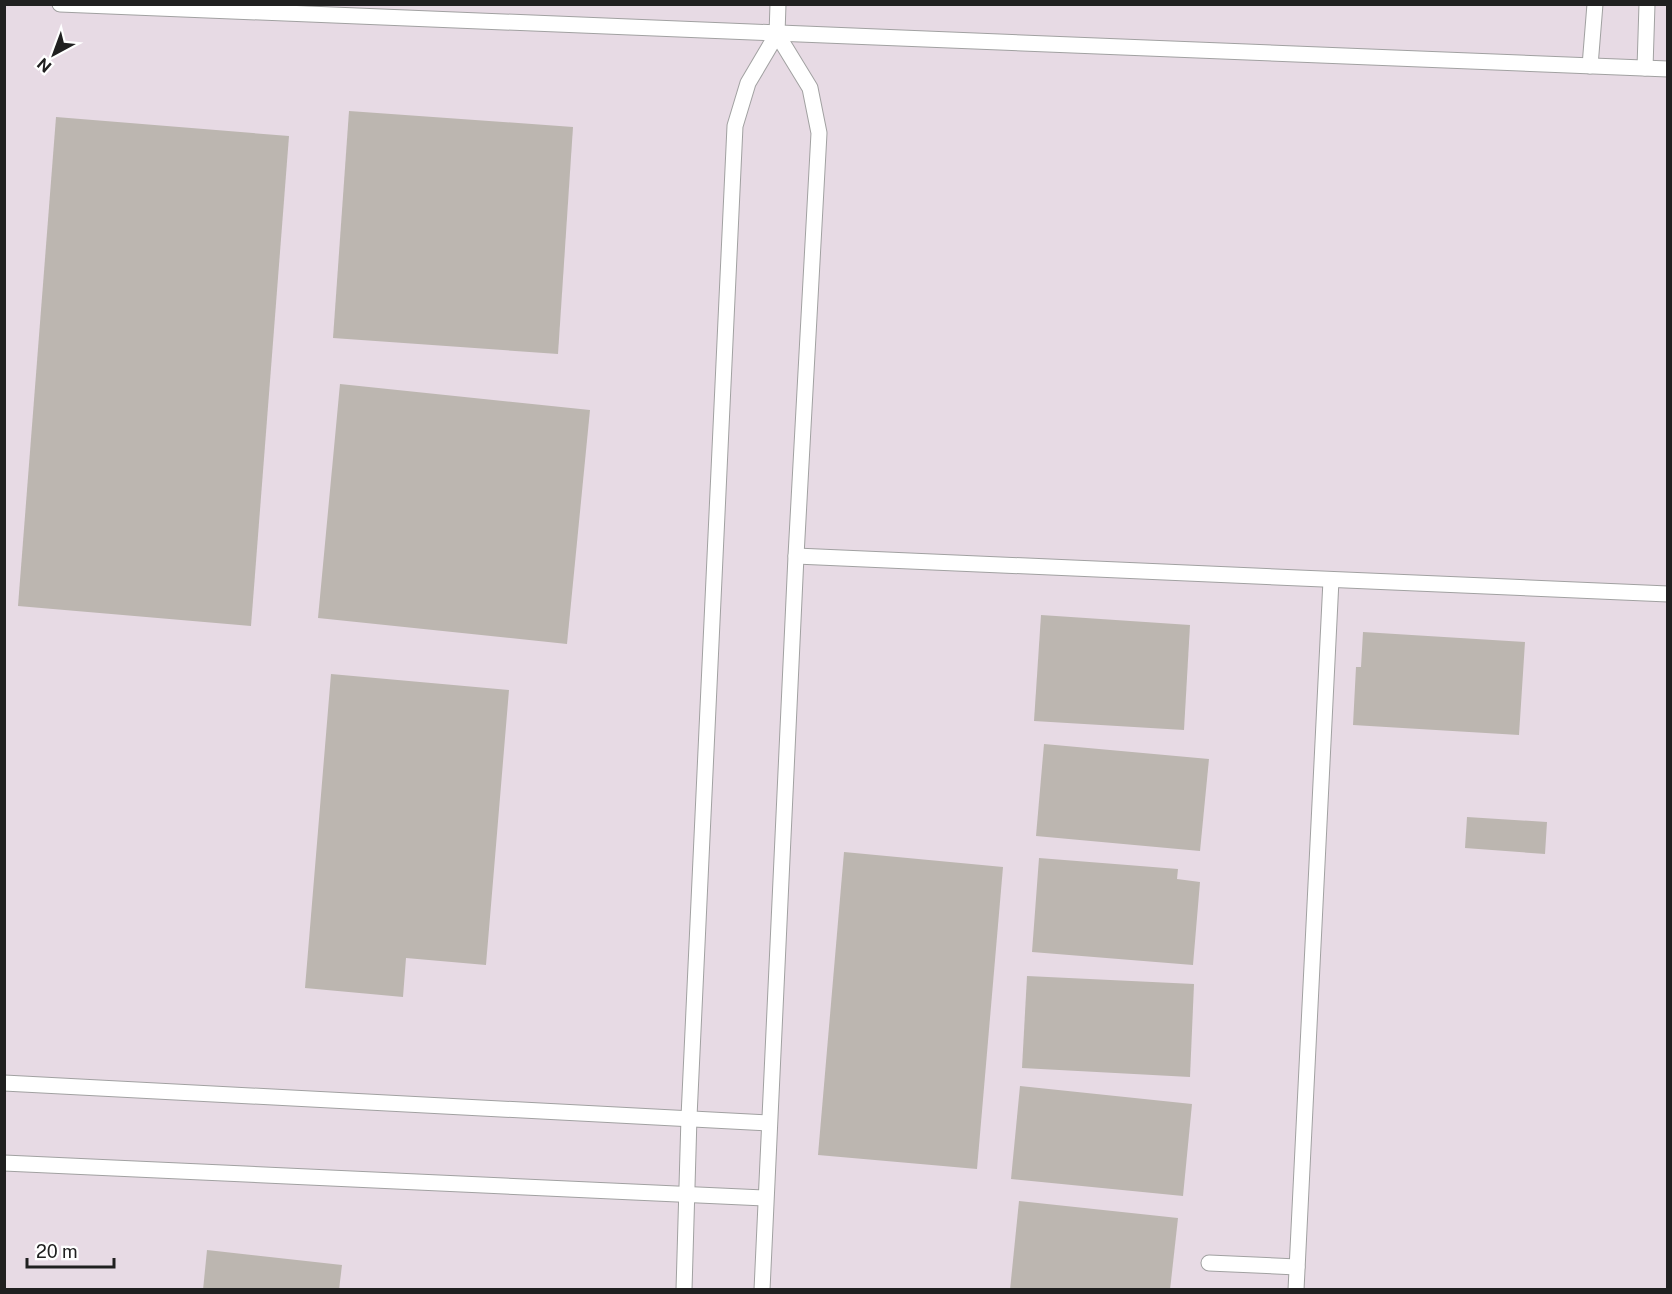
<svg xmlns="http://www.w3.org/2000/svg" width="1672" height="1294" font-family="'Public Sans',sans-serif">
	<rect width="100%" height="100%" fill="#efede7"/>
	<!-- industrial -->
	<rect fill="#e7dae4" x="5" y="5" width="1662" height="1284"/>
	<!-- building -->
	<g fill="#bcb6b0">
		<polygon points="349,111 573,127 558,354 333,338"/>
		<polygon points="56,117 289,136 251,626 18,606"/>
		<polygon points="340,384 590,410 567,644 318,618"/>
		<polygon points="1041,615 1190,625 1184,730 1034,721"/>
		<polygon points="1363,632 1525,642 1519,735 1353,725 1356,667 1361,667"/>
		<polygon points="331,674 509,690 486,965 406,958 403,997 305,988"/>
		<polygon points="1044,744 1209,759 1200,851 1036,836"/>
		<polygon points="1467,817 1547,822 1545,854 1465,848"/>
		<polygon points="844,852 1003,867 977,1169 818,1155"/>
		<polygon points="1039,858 1178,869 1177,879 1200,882 1193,965 1032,952"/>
		<polygon points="1027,976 1194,984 1190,1077 1022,1068"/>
		<polygon points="1020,1086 1192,1104 1183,1196 1011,1179"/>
		<polygon points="1019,1201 1178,1218 1170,1290 1010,1290"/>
		<polygon points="207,1250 342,1265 339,1290 203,1290"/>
	</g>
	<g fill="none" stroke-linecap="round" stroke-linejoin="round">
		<defs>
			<g id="service">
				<polyline points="60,4 1668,69"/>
				<polyline points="1590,66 1595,4"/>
				<polyline points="1645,68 1647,4"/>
				<polyline points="796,556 1668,594"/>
				<polyline points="4,1083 769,1123"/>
				<polyline points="4,1163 765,1198"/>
				<polyline points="1209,1263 1297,1267"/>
				<polyline points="684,1290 689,1117 735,126 748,83 777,34 778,4"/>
				<polyline points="762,1290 796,556 819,133 810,88 777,34"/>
				<polyline points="1296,1290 1331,580"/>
			</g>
		</defs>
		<!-- service casing -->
		<use href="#service" stroke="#a1a1a1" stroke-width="17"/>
		<!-- service -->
		<use href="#service" stroke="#fff" stroke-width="15"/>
	</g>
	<!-- border -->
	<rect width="1672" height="1294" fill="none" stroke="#202020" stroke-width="12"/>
	<!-- north arrow -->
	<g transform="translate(54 54) rotate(221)" stroke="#ffffff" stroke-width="4.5" paint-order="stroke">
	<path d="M0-4.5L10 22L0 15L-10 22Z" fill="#202020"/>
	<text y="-9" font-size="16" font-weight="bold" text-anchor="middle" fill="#202020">N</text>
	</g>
	<!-- scale -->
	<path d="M27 1258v9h87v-9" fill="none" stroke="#202020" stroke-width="3"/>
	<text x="36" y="1258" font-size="18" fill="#202020" stroke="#ffffff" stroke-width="4.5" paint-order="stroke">20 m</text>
</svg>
